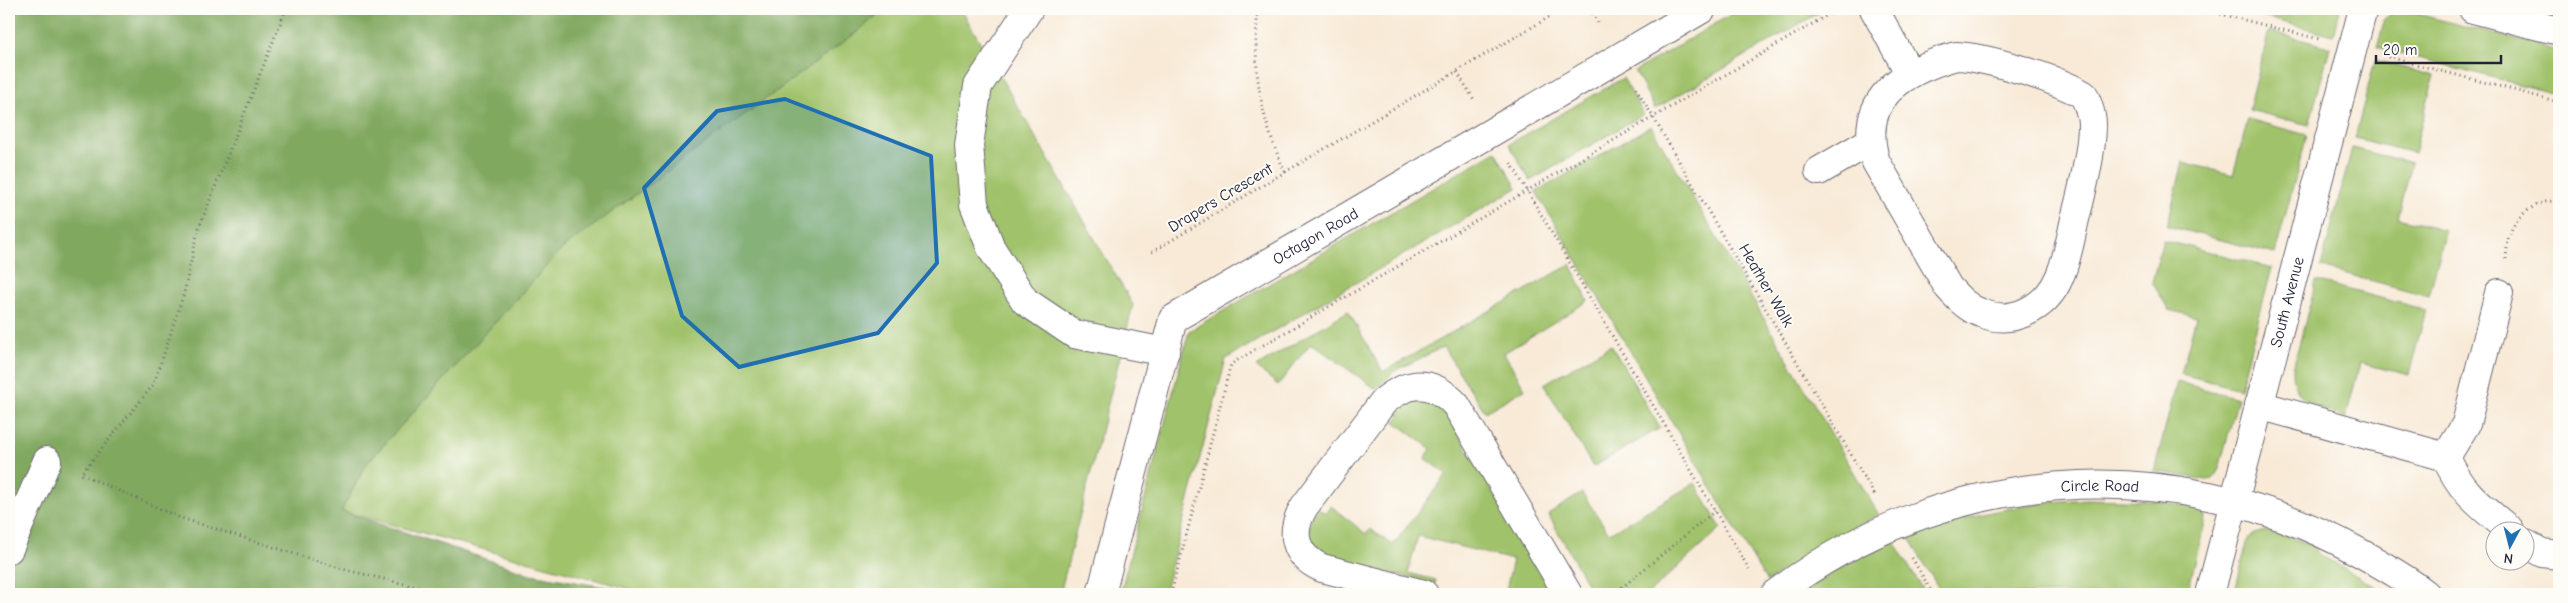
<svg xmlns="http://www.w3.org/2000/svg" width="2568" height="603" font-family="'Comic Neue',sans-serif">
	<rect width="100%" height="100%" fill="#fdfcf7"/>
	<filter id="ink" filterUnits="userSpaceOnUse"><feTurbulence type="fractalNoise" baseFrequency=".02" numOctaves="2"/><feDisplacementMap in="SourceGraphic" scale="10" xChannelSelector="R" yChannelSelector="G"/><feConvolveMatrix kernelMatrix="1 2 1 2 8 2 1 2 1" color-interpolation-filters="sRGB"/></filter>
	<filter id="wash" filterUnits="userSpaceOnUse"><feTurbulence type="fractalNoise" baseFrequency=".0096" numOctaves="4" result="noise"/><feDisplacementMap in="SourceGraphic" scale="20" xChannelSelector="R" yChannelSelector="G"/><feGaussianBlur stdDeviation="1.12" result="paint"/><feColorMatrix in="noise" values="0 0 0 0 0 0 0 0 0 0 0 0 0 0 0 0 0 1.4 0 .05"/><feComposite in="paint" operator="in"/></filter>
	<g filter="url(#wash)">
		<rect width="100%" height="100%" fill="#f8ead7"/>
		<!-- green -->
		<g fill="#a0c26b" stroke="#617253">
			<polygon points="884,9 961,9 1133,305 1060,594 649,594 341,511 367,463 563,248 857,32"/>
			<polygon points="1740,9 1825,9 1655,109 1635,71"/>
			<polygon points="2231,9 2340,9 2333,35"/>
			<polygon points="2399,9 2559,51 2559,95 2377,47 2385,18"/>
			<polygon points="2269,31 2330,47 2309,125 2249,110"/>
			<polygon points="2375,60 2434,76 2414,153 2355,138"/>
			<polygon points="1623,78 1644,114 1530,181 1509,144"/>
			<polygon points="2248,119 2307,135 2275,254 2167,226 2183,162 2233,175"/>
			<polygon points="1651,126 1879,515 1817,547 1767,582 1536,192"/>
			<polygon points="2352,148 2412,163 2398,218 2446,230 2429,296 2321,267"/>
			<polygon points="1496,151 1517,188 1226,359 1164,594 1120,594 1189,331"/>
			<polygon points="2163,240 2272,268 2240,389 2181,374 2196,317 2169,310 2152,282"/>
			<polygon points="1571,264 1588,301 1504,353 1525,389 1485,412 1443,347 1395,371 1376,389 1311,343 1278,385 1256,367 1348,311 1383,372"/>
			<path d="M2316 281 2426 310 2409 375 2360 363 2346 418C2318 408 2292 404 2293 368Z"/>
			<polygon points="1611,345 1660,428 1593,467 1544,384"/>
			<polygon points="2177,382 2238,398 2219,469 2213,479 2207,480 2154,471"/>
			<path d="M1417 397 1430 399 1446 412 1553 594H1505L1513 560 1418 536 1408 573 1436 580 1435 584 1326 557C1301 545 1306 527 1318 508L1325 513 1331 506 1366 534 1370 529 1393 545 1447 474 1425 458 1431 449 1395 422 1400 415 1393 410 1404 400Z"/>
			<polygon points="1695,483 1721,528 1648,594 1593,594 1548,514 1582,493 1609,533"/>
			<path d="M2087 499 2155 501 2201 508 2206 518 2187 594H1942L1908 536C1967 515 2024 503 2087 499Z"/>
			<polygon points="2266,531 2278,532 2316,547 2317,553 2388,594 2234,594 2248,539 2255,534"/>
			<polygon points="1894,541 1925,594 1798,594 1834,571"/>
		</g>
		<!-- forest -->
		<polygon fill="#80a85f" stroke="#51654d" points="9,9 884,9 857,32 563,248 367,463 341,511 531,574 644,594 9,594"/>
	</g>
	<g filter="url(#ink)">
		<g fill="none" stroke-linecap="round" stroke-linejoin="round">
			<defs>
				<g id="minor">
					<polyline points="1029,9 978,86 969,145 974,204 991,248 1025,301 1074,334 1165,352"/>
					<polyline points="1874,9 1910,74"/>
					<polyline points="2473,9 2559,31"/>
					<path d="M1956 56C1988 57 2056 79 2084 95 2088 104 2092 114 2092 124 2092 152 2083 188 2076 215 2071 235 2068 258 2059 278 2046 308 2012 326 1981 313 1967 308 1958 298 1948 287L1876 162C1856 99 1902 71 1956 56Z"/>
					<polyline points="1819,171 1869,142"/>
					<path d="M2259 405 2446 457C2461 493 2481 506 2510 530"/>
					<polyline points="2446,457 2466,424 2499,293"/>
					<polyline points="2526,544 2542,553 2559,555"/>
					<polyline points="9,549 47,461"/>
					<path id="s1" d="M1101 594 1173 319 1702 9"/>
					<path d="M1424 594 1322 568C1294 556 1289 532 1304 507L1384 401C1410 380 1432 379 1456 405L1568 594"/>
					<path id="s2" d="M1775 594C1943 466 2170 449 2355 550 2379 563 2404 577 2426 594"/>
					<path id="s3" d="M2210 594 2363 9"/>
				</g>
			</defs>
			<!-- minor casing -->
			<use href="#minor" stroke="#6d6872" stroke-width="30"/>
			<!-- path -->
			<g stroke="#6d6872" stroke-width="3" stroke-dasharray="1 4" stroke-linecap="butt">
				<polyline points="286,9 198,230 184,293 154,384 81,474 181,518 346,570 446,594"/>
				<polyline points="1590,9 1600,26"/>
				<polyline points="2201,9 2319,39"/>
				<polyline points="2388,57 2559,102"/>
				<polyline points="1457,72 1475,101"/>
				<polyline points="1636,88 1876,497"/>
				<polyline points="1511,163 1749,569"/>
				<polyline points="1285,172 1563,9"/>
				<path d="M1152 252 1285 172C1260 117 1252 70 1258 9"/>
				<path d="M2506 259C2507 250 2507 239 2511 231 2517 214 2542 197 2559 202"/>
				<polyline points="1912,558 1933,594"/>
				<polyline points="1171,594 1231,364 1838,9"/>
				<polyline points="1614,594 1715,511"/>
			</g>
			<!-- minor -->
			<use href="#minor" stroke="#fff" stroke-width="28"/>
		</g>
	</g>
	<!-- marked area -->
	<path fill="#1f6fb2" fill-opacity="0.2" stroke="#1f6fb2" stroke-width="4" stroke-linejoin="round" d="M785 99 931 156 937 263 878 333 739 367 682 316 644 188 717 111Z"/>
	<g text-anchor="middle" stroke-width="4" stroke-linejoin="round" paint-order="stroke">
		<!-- street labels -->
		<g font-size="16" fill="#22223b" stroke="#fdfcf7">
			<text transform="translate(1220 197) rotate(-31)" y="6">Drapers Crescent</text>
			<text dy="6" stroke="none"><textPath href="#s1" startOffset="449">Octagon Road</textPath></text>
			<text transform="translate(1767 285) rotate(60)" y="6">Heather Walk</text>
			<text dy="6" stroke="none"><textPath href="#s3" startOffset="302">South Avenue</textPath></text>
			<text dy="6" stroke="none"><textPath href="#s2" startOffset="349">Circle Road</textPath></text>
		</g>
	</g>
	<!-- margin -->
	<rect width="2568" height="603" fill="none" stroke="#fdfcf7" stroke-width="30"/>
	<!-- north arrow -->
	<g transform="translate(2510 546) rotate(187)"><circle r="24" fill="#fdfcf7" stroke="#a5a5ac"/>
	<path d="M0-4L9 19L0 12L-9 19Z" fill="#1f6fb2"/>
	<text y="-8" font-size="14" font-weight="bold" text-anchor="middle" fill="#22223b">N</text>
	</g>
	<!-- scale -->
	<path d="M2376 55v8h125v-8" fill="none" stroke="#22223b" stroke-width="2.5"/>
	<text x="2383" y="55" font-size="15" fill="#22223b" stroke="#fdfcf7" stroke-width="4" paint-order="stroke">20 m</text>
</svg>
